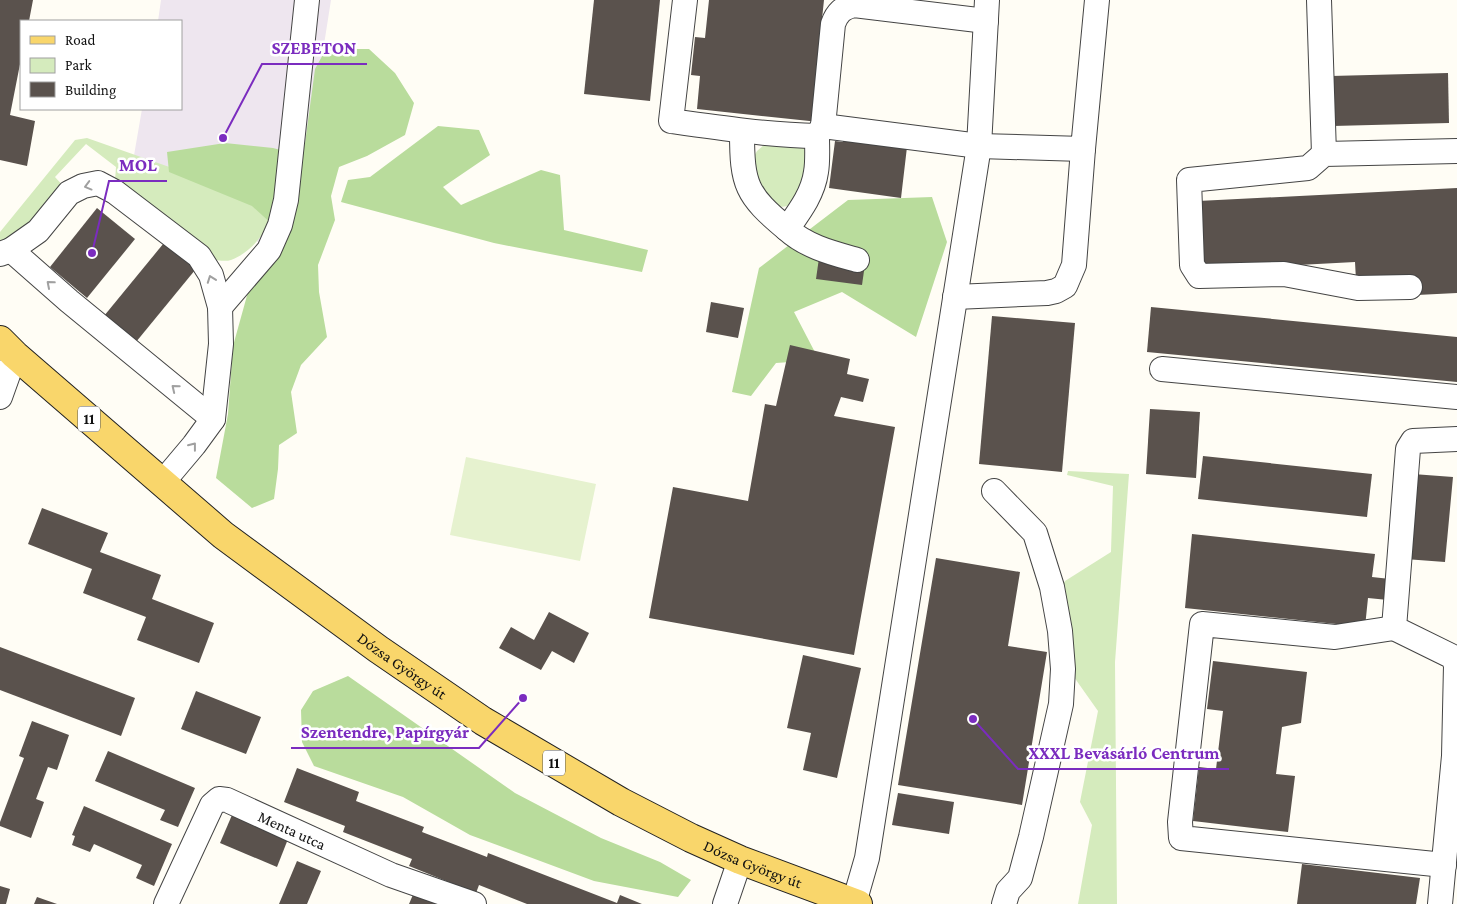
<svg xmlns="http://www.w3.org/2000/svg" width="1457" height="904" font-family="'Crimson Pro',serif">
	<rect width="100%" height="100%" fill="#fffdf5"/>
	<!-- industrial -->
	<polygon fill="#eee6ef" points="161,0 331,0 290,261 132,167 142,109 181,109 181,21 158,21"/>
	<!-- green -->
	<g fill="#d5ebbd">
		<path d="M87 138 280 206C268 227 255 251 231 260 225 262 217 260 211 259L115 181 116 167 86 144 55 177 66 189 21 236 0 245V232L75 140Z"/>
		<path d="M765 144 804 148C806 156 808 164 806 172 805 179 793 204 787 206 780 208 774 205 767 203L752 160 757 151Z"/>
		<polygon points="1068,471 1129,474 1115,662 1117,904 1078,904 1092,825 1080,802 1098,711 1069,670 1058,594 1065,581 1111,552 1113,486 1067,475"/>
	</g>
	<!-- forest -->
	<g fill="#b9dc9c">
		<polygon points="326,49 369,49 395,73 414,103 405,135 367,156 339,167 331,196 335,220 318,265 319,292 327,337 301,365 291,392 297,433 279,445 278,469 274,499 252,508 216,478 228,414 233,346 248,292 274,226 252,206 169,172 167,152 225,143 273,148 299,155 305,143 315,69"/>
		<polygon points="438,126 479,130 490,155 443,187 461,205 541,170 560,175 564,230 648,250 642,272 494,243 341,202 348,180 370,177"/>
		<polygon points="932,197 947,242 916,337 842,292 794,312 819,360 776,363 751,396 732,392 759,268 848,200"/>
		<polygon points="348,676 515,793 601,838 660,862 691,880 678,897 594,881 470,835 403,797 314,766 302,742 301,710 313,691"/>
	</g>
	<!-- pitch -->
	<polygon fill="#e6f2cf" points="466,457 596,484 580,561 450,535"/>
	<!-- building -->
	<g fill="#5a524d">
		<polygon points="0,0 33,0 29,21 21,21 21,59 10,115 35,121 27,166 0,160"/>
		<polygon points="594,0 660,0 650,101 584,94"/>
		<polygon points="709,0 824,0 822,19 830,20 819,122 697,109 700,76 691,75 695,37 705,38"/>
		<polygon points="1448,73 1449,123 1333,126 1331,76"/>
		<polygon points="843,139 907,147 901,198 829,188 835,141 843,142"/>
		<polygon points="1457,188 1457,293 1417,295 1356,280 1355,262 1201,270 1198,201"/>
		<polygon points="97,208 135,239 87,298 50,267"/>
		<polygon points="168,238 200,264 136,342 104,316"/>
		<polygon points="819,258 865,264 862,285 816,279"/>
		<polygon points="711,302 744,308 738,338 706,332"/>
		<polygon points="1151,307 1457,337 1457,382 1147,352"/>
		<polygon points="992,316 1075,323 1062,472 979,464"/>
		<polygon points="790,345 850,359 847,374 869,379 863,402 841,397 834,416 895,427 854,655 649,618 673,487 748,501 765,404 776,406"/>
		<polygon points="1150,409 1200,412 1196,478 1146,474"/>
		<polygon points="1203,456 1372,474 1367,517 1198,499"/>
		<polygon points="1413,474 1453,477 1445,562 1405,559"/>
		<polygon points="42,508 108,533 100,552 161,575 152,599 214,623 199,663 137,640 146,617 83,593 92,569 28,544"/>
		<polygon points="1192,534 1375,554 1372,577 1390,579 1388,600 1368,598 1365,627 1185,608"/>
		<polygon points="936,558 1020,572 1008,646 1047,652 1022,805 898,785"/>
		<polygon points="549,612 589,633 574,663 552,651 541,670 499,648 511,627 534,640"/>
		<polygon points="0,647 135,698 121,736 0,690"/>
		<polygon points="803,655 861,668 837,778 803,770 811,733 787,728"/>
		<polygon points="1213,661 1307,672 1301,723 1282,727 1276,774 1295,776 1288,832 1193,821 1199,767 1216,769 1223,711 1207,709"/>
		<polygon points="196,691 261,717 246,754 181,729"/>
		<polygon points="32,721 69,735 57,770 48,767 36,799 44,802 31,838 0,826 0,822 24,758 19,756"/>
		<polygon points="108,751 195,788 178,827 160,820 165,810 95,781"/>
		<polygon points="297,768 359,792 356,801 424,827 422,832 487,857 488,853 617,903 620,895 642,904 527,904 479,885 476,893 409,866 412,859 343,832 345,826 284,802"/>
		<polygon points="898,793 954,802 949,834 892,825"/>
		<polygon points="84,806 172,844 154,886 136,878 142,865 94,844 90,852 72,845 75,836 72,835"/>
		<polygon points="232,815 288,839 277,867 220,843"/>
		<polygon points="297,861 321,871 307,904 279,904"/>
		<polygon points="1302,864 1420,878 1416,904 1297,904"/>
		<polygon points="0,886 10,889 6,904 0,904"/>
		<polygon points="415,890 448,904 409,904"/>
		<polygon points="37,897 57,904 34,904"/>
	</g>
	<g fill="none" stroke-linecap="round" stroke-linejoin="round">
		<defs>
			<g id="minor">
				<path d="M685 0 671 121C720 128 768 135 817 136L823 126 979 146 1083 149 1097 0"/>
				<polyline points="1319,0 1324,154"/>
				<path d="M823 126 833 24C837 13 842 8 854 5L986 21"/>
				<path d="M742 132C742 185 746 195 787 229 799 212 813 194 816 172 818 161 817 148 817 136"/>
				<path d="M787 229C807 247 832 253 857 260"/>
				<polyline points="11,250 69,301 213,419"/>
				<polyline points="0,254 11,250 38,231 69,193 83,186 98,183 115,192 199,256 211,275 220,307 221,344 213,419 194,445 162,483"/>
				<polyline points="1410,287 1358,288 1284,274 1199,276 1192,265 1189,180 1308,168 1324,154 1457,151"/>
				<polyline points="955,297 1047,293 1056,291 1065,286 1074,265 1083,149"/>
				<polyline points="220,307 269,250 280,225 286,200 307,0"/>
				<polyline points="1162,369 1457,397"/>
				<polyline points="0,397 15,355"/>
				<polyline points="994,491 1035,533 1052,587 1060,631 1063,669 1061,704 1031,837 1020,878 1008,891 1004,904"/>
				<polyline points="1394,628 1335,637 1202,624 1180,822 1181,838 1444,865"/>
				<polyline points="854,903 867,858 979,146 987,0"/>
				<path id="s1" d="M166 904 212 805 219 799 227 800 391 875 474 904"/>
				<polyline points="725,904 740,860"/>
				<polyline points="1440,904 1454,756 1456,665 1453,657 1394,628 1408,449 1413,441 1457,439"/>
			</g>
			<g id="major">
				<path id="s2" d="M0 340 15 355 223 535 378 649 483 721 621 802 691 838 740 860 858 904"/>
			</g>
		</defs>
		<!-- minor casing -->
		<use href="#minor" stroke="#444" stroke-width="26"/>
		<!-- major casing -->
		<use href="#major" stroke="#222" stroke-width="30"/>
		<!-- minor -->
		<use href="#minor" stroke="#fff" stroke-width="24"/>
		<!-- major -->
		<use href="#major" stroke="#f9d66b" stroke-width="28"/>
	</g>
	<!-- one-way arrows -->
	<defs><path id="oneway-chevron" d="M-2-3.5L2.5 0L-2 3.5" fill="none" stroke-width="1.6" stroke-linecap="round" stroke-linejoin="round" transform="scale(1.25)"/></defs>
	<g stroke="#a0a0a0">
		<use href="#oneway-chevron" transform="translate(88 186) rotate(165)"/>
		<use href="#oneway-chevron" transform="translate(211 279) rotate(-110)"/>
		<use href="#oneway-chevron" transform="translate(50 284) rotate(-139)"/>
		<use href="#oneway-chevron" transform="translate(175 388) rotate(-141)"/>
		<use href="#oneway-chevron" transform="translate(193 446) rotate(-52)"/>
	</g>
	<g text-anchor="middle" stroke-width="5" stroke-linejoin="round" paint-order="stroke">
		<!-- shield labels -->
		<g fill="#fff" stroke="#585858" stroke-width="1">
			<rect x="78" y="406.5" width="22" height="25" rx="4"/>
			<rect x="543" y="750.5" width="22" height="25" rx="4"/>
		</g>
		<g font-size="15" font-weight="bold" fill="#111">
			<text x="89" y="424">11</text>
			<text x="554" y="768">11</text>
		</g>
		<!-- street labels -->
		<g font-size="16" fill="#111" stroke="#fff">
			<text dy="6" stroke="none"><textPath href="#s2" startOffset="518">Dózsa György út</textPath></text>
			<text dy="6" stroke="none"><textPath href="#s1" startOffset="198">Menta utca</textPath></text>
			<text dy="6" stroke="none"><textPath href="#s2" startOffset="922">Dózsa György út</textPath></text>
		</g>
	</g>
	<!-- callouts -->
	<path fill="none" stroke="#7b2cbf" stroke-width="2" d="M223 138L262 64H367M92 253L109 181H167M523 698L479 748H291M973 719L1018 769H1229"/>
	<g fill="#7b2cbf" stroke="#fff" stroke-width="2">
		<circle cx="223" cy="138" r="5"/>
		<circle cx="92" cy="253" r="5"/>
		<circle cx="523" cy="698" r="5"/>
		<circle cx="973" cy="719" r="5"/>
	</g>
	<g font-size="18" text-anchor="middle" font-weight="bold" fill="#7b2cbf" stroke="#fff" stroke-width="5" stroke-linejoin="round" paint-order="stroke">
		<text x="314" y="54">SZEBETON</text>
		<text x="138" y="171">MOL</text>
		<text x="385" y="738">Szentendre, Papírgyár</text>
		<text x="1124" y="759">XXXL Bevásárló Centrum</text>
	</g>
	<!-- legend -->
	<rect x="20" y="20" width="162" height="90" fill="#ffffff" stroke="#a0a0a0"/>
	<rect x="30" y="36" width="25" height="8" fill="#f9d66b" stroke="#a0a0a0"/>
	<text x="65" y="45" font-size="15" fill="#111111">Road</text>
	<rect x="30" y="58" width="25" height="15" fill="#d5ebbd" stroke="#a0a0a0"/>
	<text x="65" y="70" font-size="15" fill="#111111">Park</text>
	<rect x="30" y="82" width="25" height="15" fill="#5a524d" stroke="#a0a0a0"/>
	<text x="65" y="95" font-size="15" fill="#111111">Building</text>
</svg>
